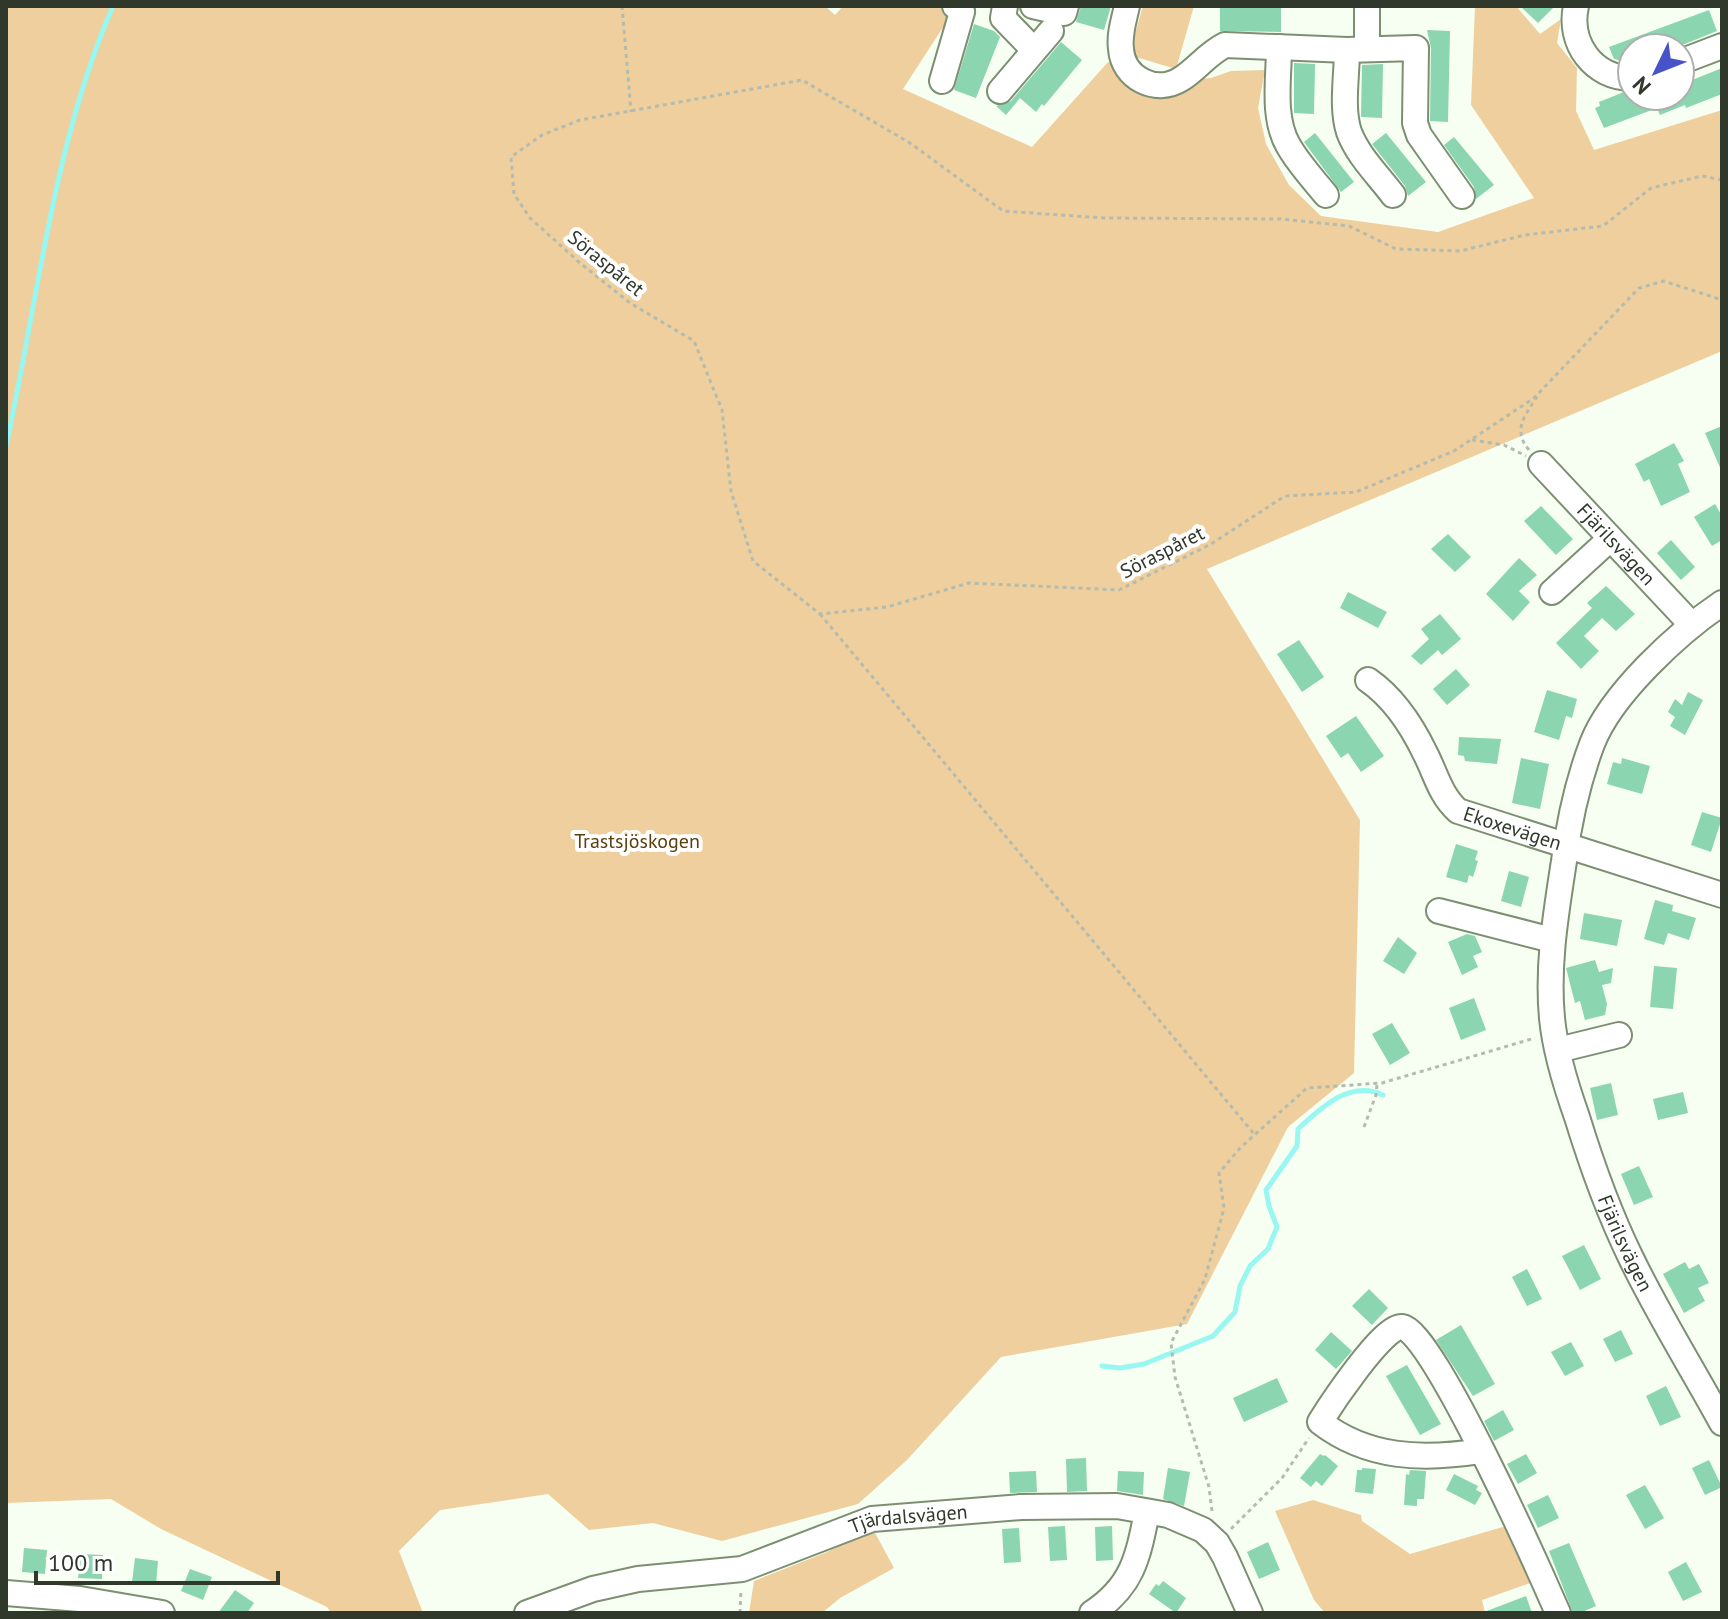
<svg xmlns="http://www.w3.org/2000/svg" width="1728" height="1619" font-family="'PT Sans',sans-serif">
	<rect width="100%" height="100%" fill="#f6fff1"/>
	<!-- green -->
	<g fill="#efcf9d">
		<polygon points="6,6 825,6 835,15 843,6 950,6 953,12 903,89 1032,147 1108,62 1118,67 1193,79 1211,78 1231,71 1265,70 1258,108 1266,144 1289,185 1321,216 1438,232 1534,198 1471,105 1475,6 1516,6 1540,34 1561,19 1557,43 1577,68 1576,111 1594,150 1722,110 1722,351 1207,569 1360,820 1354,1073 1288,1127 1187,1324 1001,1357 907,1460 858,1504 722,1541 653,1523 589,1530 548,1494 440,1510 399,1551 423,1613 331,1613 327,1607 161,1529 111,1499 6,1503"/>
		<polygon points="1143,6 1194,6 1176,69 1129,55"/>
		<polygon points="1313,1500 1361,1515 1362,1521 1410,1554 1513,1524 1536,1581 1482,1600 1485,1613 1325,1613 1314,1600 1275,1511"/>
		<polygon points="873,1529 894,1568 840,1598 822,1613 749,1613 754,1581 827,1552"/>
	</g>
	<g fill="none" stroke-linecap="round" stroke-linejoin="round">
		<!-- stream -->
		<g stroke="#98f7f0" stroke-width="5">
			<path d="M6 446C38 300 53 144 113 6"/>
			<path d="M1102 1366 1120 1368 1144 1364 1213 1336 1235 1312 1240 1286 1250 1266 1268 1249 1277 1227 1269 1206 1266 1190 1297 1146 1298 1129C1321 1108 1350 1079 1383 1095"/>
		</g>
	</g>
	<!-- building -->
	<g fill="#8bd5b0">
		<polygon points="1081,6 1111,6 1104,30 1076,22"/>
		<polygon points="1520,6 1555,6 1538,23"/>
		<polygon points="1220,8 1281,8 1281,32 1220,31"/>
		<polygon points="1709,10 1717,31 1675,48 1632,48 1632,63 1614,59 1609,47"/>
		<polygon points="974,24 994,31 1000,37 976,98 954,90"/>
		<polygon points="1427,30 1450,31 1448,122 1430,121 1431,48"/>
		<polygon points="1061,42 1082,60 1044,106 1042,104 1036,112 1020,98 1006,115 996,106 1011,101"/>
		<polygon points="1294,63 1315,64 1314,114 1294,113"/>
		<polygon points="1383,64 1382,118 1361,117 1362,65"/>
		<polygon points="1722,68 1722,94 1686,108 1685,105 1660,115 1657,108 1604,128 1595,108 1600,106 1599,102 1624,92 1628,93 1629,97 1680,96 1680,85"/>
		<polygon points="1315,133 1354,182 1341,192 1304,142"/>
		<polygon points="1386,133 1426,182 1408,196 1405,186 1372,144"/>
		<polygon points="1454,137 1494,185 1476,199 1474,187 1444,145"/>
		<polygon points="1722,426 1722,472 1705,433"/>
		<polygon points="1674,443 1684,461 1678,464 1690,492 1661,506 1649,479 1644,482 1635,464"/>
		<polygon points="1715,504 1722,516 1722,540 1712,546 1694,517"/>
		<polygon points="1541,506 1573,539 1556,555 1524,521"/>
		<polygon points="1448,534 1471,557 1455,572 1431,549"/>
		<polygon points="1671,540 1695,567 1681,580 1657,553"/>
		<polygon points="1519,558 1537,575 1519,591 1530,602 1513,621 1486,594"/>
		<polygon points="1606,586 1635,614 1616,631 1602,618 1584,636 1599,651 1581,669 1556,643 1592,608 1587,603"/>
		<polygon points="1348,592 1387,612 1378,628 1340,608"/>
		<polygon points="1440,614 1461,639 1442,655 1438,650 1421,665 1411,656 1429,639 1421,629"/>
		<polygon points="1299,640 1324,677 1302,692 1277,654"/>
		<polygon points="1456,669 1470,685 1447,705 1433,689"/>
		<polygon points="1547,690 1577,699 1572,718 1566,716 1559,740 1534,732"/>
		<polygon points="1688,692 1703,700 1685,735 1670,726 1675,717 1668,712 1675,699 1682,705"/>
		<polygon points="1356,716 1384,756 1361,772 1348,753 1341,758 1326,736"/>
		<polygon points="1459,737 1501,739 1497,764 1465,761 1464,756 1458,755"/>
		<polygon points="1521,758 1549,764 1540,809 1512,803"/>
		<polygon points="1622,758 1650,766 1642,794 1607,784 1613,762 1621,764"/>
		<polygon points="1702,812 1722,818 1711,852 1691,845"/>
		<polygon points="1456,844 1478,851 1475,860 1478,861 1473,877 1469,875 1467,883 1446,877"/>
		<polygon points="1509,871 1529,877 1521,907 1501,901"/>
		<polygon points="1655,900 1673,905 1672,911 1696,918 1689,940 1668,933 1664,945 1644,939"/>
		<polygon points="1584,913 1622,920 1617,946 1580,939"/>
		<polygon points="1467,934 1475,936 1482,952 1473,956 1478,967 1462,975 1448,942"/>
		<polygon points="1398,937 1417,953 1404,974 1383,961"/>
		<polygon points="1595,960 1599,972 1613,968 1611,983 1602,985 1607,1004 1605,1015 1585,1020 1580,1001 1575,1003 1566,968"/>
		<polygon points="1654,966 1677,968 1673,1009 1650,1007"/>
		<polygon points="1474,998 1486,1030 1461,1040 1449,1008"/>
		<polygon points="1392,1023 1410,1053 1390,1065 1372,1034"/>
		<polygon points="1611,1083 1618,1115 1597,1120 1590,1088"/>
		<polygon points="1683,1092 1688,1113 1658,1120 1653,1099"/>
		<polygon points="1639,1166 1653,1197 1634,1205 1621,1174"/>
		<polygon points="1584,1245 1601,1279 1580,1290 1562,1256"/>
		<polygon points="1685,1262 1689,1269 1699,1264 1709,1283 1698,1288 1705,1301 1684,1313 1663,1274"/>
		<polygon points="1527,1269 1542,1299 1527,1306 1512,1277"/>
		<polygon points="1369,1289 1388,1308 1372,1325 1352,1306"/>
		<polygon points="1461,1325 1495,1384 1473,1396 1436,1340"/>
		<polygon points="1621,1330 1633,1354 1615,1362 1603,1339"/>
		<polygon points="1331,1332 1352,1351 1336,1369 1315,1350"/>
		<polygon points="1571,1342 1584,1366 1565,1376 1551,1352"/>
		<polygon points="1407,1365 1441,1424 1420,1435 1386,1376"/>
		<polygon points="1277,1378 1288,1402 1244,1422 1233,1398"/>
		<polygon points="1666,1386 1681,1417 1660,1426 1646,1396"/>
		<polygon points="1503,1410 1514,1430 1494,1441 1484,1421"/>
		<polygon points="1320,1454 1324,1456 1325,1455 1338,1466 1322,1486 1316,1481 1311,1487 1300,1478"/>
		<polygon points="1526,1454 1537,1473 1518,1484 1507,1464"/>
		<polygon points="1086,1458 1087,1491 1067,1492 1066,1459"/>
		<polygon points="1709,1460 1722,1487 1705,1495 1692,1468"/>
		<polygon points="1168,1468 1190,1472 1184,1506 1163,1499"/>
		<polygon points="1362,1468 1376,1469 1373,1494 1355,1492 1357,1470 1362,1470"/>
		<polygon points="1410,1470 1426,1471 1424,1499 1417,1499 1417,1506 1404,1505 1406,1474 1409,1475"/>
		<polygon points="1036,1471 1037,1492 1010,1493 1009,1472"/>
		<polygon points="1118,1471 1144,1472 1143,1495 1117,1491"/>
		<polygon points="1454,1474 1478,1486 1476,1490 1482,1493 1475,1505 1446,1490"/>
		<polygon points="1645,1485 1664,1518 1645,1529 1626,1495"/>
		<polygon points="1548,1495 1559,1518 1538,1528 1527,1505"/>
		<polygon points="1065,1526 1067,1560 1050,1561 1048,1527"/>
		<polygon points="1112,1526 1113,1560 1096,1561 1095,1527"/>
		<polygon points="1019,1528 1021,1562 1004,1563 1002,1529"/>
		<polygon points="1268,1542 1280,1570 1259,1579 1247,1552"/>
		<polygon points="1569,1543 1596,1606 1580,1613 1573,1613 1549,1551"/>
		<polygon points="24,1548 47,1550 45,1574 22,1572"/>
		<polygon points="80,1554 103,1555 102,1579 78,1578"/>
		<polygon points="135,1558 158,1561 156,1585 132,1582"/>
		<polygon points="1686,1562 1702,1592 1683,1601 1668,1572"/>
		<polygon points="190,1569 212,1577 203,1600 181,1591"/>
		<polygon points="1163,1581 1186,1598 1176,1613 1149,1594 1156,1584 1159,1586"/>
		<polygon points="235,1590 254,1603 247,1613 218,1613"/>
		<polygon points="1526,1596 1532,1613 1484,1613 1484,1612"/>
	</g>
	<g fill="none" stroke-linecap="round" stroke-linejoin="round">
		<defs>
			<g id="minor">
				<polyline points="1005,6 1003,18 1034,50"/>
				<polyline points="1033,6 1064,13 1066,6"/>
				<path d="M1127 6C1124 20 1119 34 1121 49 1123 78 1156 95 1181 79 1197 69 1207 54 1225 45L1347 50 1416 48 1415 123 1419 135 1462 196"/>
				<path d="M1576 6C1568 43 1593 78 1632 78"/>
				<path d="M1279 47C1279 78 1272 117 1288 145 1298 163 1313 179 1326 195"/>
				<polyline points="1367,49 1367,6"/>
				<path d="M1347 50C1347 75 1341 108 1349 132 1358 156 1378 175 1393 195"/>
				<polyline points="1680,62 1722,46"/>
				<polyline points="942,81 962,12 955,6"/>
				<polyline points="1000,91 1051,31"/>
				<path id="s1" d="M1541 464 1691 624"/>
				<polyline points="1552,592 1610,539"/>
				<path id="s2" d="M1722 603C1679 632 1611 694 1592 744 1578 781 1569 822 1564 861 1556 913 1547 965 1552 1018 1555 1051 1566 1086 1577 1117 1592 1166 1609 1213 1631 1258 1658 1314 1692 1368 1722 1423"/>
				<path id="s3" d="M1368 680C1394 698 1411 724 1425 753 1436 774 1440 795 1458 811L1722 895"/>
				<polyline points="1439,911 1552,940"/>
				<polyline points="1558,1050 1619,1035"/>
				<path d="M1481 1451C1423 1460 1368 1459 1320 1422 1330 1406 1384 1324 1402 1327 1433 1331 1541 1574 1558 1613"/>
				<polyline points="6,1593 80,1599 162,1613"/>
				<path id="s4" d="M527 1613 593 1589 638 1579 742 1569 872 1519 1021 1507 1117 1506 1168 1515 1203 1530 1217 1543 1225 1557 1250 1613"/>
				<path d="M1092 1613C1133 1586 1138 1557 1147 1512"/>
			</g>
		</defs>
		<!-- minor casing -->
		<use href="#minor" stroke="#7d8f72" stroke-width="28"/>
		<!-- path -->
		<g stroke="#b3bcaf" stroke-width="3" stroke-dasharray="4 4" stroke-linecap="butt">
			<polyline points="622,6 631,112"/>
			<polyline points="1722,180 1702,176 1651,188 1603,226 1525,235 1460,251 1396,249 1349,226 1281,219 1104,218 1003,211 910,143 802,80 580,120 542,135 511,157 514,194 530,218 580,263 630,303 694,341 722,410 731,491 753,561 820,614 887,607 969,583 1119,590 1211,544 1285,496 1356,492 1454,451 1534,398 1639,288 1664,281 1722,300"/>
			<polyline points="1472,440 1504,445 1526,456"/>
			<path d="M1529 450C1512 430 1525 415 1537 397"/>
			<polyline points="820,614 1255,1135"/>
			<polyline points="1364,1127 1376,1095 1377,1084"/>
			<polyline points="1212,1511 1209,1487 1175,1377 1171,1343 1205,1279 1224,1208 1219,1173 1241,1147 1307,1088 1382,1083 1535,1038"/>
			<polyline points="1231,1529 1282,1478 1309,1438"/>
			<polyline points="740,1613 741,1589"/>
		</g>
		<!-- minor -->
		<use href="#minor" stroke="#fff" stroke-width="24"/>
	</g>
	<g text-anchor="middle" stroke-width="8" stroke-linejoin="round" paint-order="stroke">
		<!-- street labels -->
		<g font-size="20" fill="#30382c" stroke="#fff">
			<text transform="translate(606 263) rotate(39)" y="7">Söraspåret</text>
			<text dy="7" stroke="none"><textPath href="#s1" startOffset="110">Fjärilsvägen</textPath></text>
			<text transform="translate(1162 552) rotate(-27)" y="7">Söraspåret</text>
			<text dy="7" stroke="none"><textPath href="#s3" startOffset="218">Ekoxevägen</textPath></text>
			<text dy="7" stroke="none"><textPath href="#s2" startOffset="710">Fjärilsvägen</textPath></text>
			<text dy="7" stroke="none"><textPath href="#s4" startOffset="396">Tjärdalsvägen</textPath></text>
		</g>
		<!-- park labels -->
		<g font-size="20" fill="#593f0d" stroke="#fff">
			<text x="637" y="848">Trastsjöskogen</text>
		</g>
	</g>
	<!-- border -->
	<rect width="1728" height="1619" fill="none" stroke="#30382c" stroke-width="16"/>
	<!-- north arrow -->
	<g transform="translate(1656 72) rotate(227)"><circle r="38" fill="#ffffff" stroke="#acafab" stroke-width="2"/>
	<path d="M0-6L14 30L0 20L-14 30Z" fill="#4853c8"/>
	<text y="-12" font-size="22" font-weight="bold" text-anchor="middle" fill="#30382c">N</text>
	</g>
	<!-- scale -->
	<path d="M36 1571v12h242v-12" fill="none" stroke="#30382c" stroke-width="4"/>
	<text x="48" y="1571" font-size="24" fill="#30382c" stroke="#ffffff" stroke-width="6" paint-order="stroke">100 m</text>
</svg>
